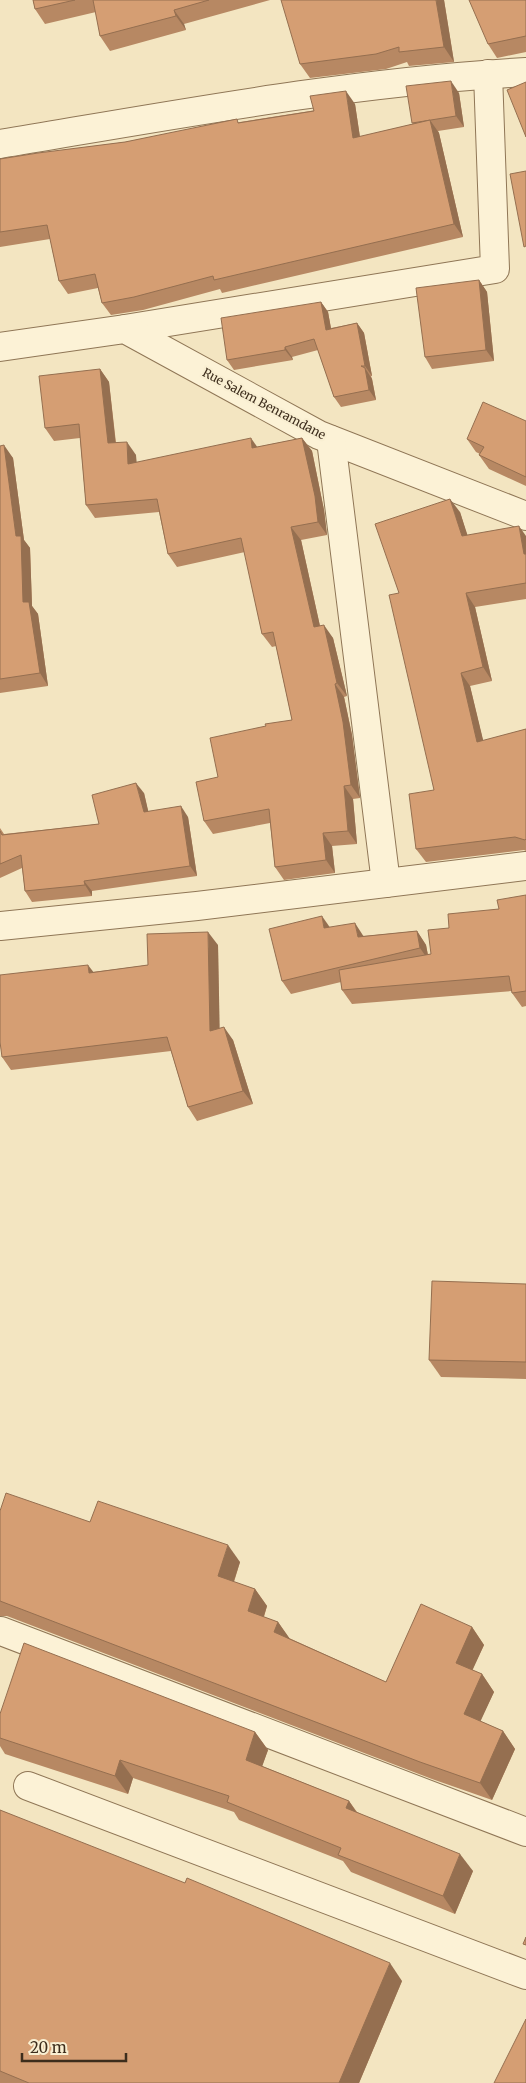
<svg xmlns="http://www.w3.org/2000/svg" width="526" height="2083" font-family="Merriweather,serif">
	<rect width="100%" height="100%" fill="#f3e5c1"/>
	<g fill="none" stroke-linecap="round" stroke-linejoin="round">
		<defs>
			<g id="minor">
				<path d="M0 144C174 115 349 82 526 72"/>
				<polyline points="125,329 495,269 488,74"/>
				<polyline points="0,347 125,329 319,435 526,516"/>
				<polyline points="331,440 386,883"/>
				<polyline points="0,926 197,906 526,866"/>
				<polyline points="1,1631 526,1832"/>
				<polyline points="28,1786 526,1975"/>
			</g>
		</defs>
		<!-- minor casing -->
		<use href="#minor" stroke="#8f7656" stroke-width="30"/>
		<!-- minor -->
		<use href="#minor" stroke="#fcf2d6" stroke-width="28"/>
	</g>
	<!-- wall -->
	<g fill="#b78863">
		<polygon points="33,0 270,0 184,24 186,30 110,51 100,36 96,12 45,24 35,9"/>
		<polygon points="444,0 454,62 409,66 407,62 386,69 310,78 300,64"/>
		<polygon points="526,0 526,52 497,58 488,44"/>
		<polygon points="459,93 464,127 438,131 439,133 463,237 222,293 220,289 143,310 111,315 102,303 98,288 68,294 59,281 50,239 0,247 0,159 125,142 240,122 355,104 360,137 413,124 412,123"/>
		<polygon points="479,280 487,292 494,361 432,369 425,357"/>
		<polygon points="321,302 328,312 331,328 357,323 364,333 372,376 371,376 372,379 376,400 341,407 334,397 318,350 292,357 293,360 234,370 227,360"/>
		<polygon points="100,369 109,382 116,443 136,455 136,463 257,447 302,438 312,451 324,510 327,535 301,540 320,626 333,638 347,696 344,697 352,735 360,798 353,799 357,844 332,846 335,873 284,880 275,867 270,823 213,834 204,821 218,777 266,726 292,720 276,646 272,647 262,634 245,552 177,567 168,554 159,512 95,518 86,505 80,438 54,441 45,428"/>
		<polygon points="526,421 526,486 489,469 479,455 480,454 476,452 467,439"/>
		<polygon points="0,446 13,458 24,540 30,548 32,606 38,614 48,686 0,693"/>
		<polygon points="460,512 467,535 526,536 526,599 475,607 492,681 470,686 483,741 526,729 526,851 524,850 426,862 416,849 434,790 399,593"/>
		<polygon points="144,793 148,811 188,817 197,876 92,891 92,896 32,902 25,891 22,868 0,878 0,828 4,834 99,824"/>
		<polygon points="526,895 526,1006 522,1007 512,993 512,991 352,1004 342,990 341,982 291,994 282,981 329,927 364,936 417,931 426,945 428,955 431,954 449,928 499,909"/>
		<polygon points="218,945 219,1028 233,1040 253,1104 197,1121 188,1107 171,1051 11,1070 2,1057 93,972 148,965"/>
		<polygon points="526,1284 526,1379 441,1377 429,1360"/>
		<polygon points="0,1511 90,1522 240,1562 234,1582 255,1589 267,1606 264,1617 278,1622 289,1638 386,1682 472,1627 484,1645 472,1670 482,1674 494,1692 480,1721 503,1731 515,1749 492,1800 432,1779 7,1616 0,1616"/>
		<polygon points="0,1714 255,1732 268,1750 262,1766 349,1801 357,1812 473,1871 455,1914 351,1872 343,1861 239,1820 234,1812 133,1778 128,1794 5,1754 0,1746"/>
		<polygon points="0,1810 402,1981 359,2083 0,2083"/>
	</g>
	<!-- shaded-wall -->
	<g fill="#956f50">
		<polygon points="436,0 444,0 454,62 444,47"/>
		<polygon points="174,10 184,24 186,30 176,16"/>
		<polygon points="451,81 459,93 464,127 456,116"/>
		<polygon points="346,91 355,104 362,151 353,138"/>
		<polygon points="430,120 439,133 463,237 454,224"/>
		<polygon points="479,280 487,292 494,361 486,350"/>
		<polygon points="321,302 328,312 333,340 326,330"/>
		<polygon points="357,323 364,333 372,376 365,366"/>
		<polygon points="285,347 292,357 293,360 285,350"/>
		<polygon points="365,368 372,379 376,400 369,390"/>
		<polygon points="100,369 109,382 117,456 108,443"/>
		<polygon points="251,438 260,451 252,448"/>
		<polygon points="302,438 312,451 324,510 327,535 318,522"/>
		<polygon points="127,442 136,455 138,477 128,464"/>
		<polygon points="4,445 13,458 24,540 30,548 32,606 38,614 48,686 40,673 23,602 16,536"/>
		<polygon points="450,499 460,512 472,549 462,536"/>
		<polygon points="519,526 526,536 526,557 524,554"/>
		<polygon points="291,527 301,540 323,640 314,627"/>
		<polygon points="466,593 475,607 492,681 483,667"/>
		<polygon points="324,625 333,638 347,696 337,683"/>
		<polygon points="461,673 470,686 487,756 477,742"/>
		<polygon points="335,684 344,697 352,735 360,798 351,785"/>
		<polygon points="136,783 144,793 151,823 144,812"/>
		<polygon points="344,786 353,799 357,844 348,831"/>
		<polygon points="181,806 188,817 197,876 190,866"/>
		<polygon points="323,833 332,846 335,873 326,860"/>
		<polygon points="84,881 92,891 92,896 85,885"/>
		<polygon points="322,916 331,929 324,928"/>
		<polygon points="355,923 364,937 358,937"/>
		<polygon points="417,931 426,945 429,961 420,948"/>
		<polygon points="208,932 218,945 220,1044 210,1031"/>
		<polygon points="88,965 98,978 89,973"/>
		<polygon points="224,1027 233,1040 253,1104 243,1091"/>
		<polygon points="228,1545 240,1562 230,1593 218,1576"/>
		<polygon points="255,1589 267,1606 260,1628 248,1611"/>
		<polygon points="278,1622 290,1639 274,1632"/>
		<polygon points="472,1627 484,1645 468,1680 456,1663"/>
		<polygon points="482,1674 494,1692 476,1731 464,1714"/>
		<polygon points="503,1731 515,1749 492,1800 480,1783"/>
		<polygon points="255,1732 268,1750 258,1778 246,1760"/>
		<polygon points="120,1760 133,1778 128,1794 115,1776"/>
		<polygon points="349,1801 361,1819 346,1808"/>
		<polygon points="460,1854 473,1871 455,1914 443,1896"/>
		<polygon points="390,1963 402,1981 359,2083 339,2083"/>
	</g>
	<!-- building -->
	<g fill="#d59e73" stroke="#956f50">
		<polygon points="33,0 75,0 35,9"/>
		<polygon points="93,0 209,0 174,10 176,16 100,36"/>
		<polygon points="281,0 436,0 444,47 399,52 399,47 376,54 300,64"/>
		<polygon points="469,0 526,0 526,36 488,44"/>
		<polygon points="451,81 456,116 412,123 406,86"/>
		<polygon points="526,82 526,137 507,90"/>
		<polygon points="346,91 353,138 430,120 454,224 214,280 213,276 134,297 102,303 95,274 59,281 47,225 0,232 0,159 38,153 125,142 237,119 238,123 314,111 310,96"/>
		<polygon points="526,171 526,246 524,247 510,174"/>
		<polygon points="479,280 486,350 425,357 416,288"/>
		<polygon points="321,302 326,330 357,323 365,366 361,366 365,368 369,390 334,397 314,339 285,347 285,350 227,360 221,318"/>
		<polygon points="100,369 108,443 127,442 128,464 251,438 252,448 302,438 315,496 318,522 291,527 314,627 324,625 337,683 335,684 343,722 351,785 344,786 348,831 323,833 326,860 275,867 269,809 204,821 196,782 218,777 210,738 266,726 265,724 292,720 273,632 262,634 241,538 168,554 157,499 86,505 79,424 45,428 39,376"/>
		<polygon points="483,402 526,421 526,477 479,455 484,447 467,439"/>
		<polygon points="4,445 16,536 21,536 23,602 29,602 40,673 0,679 0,446"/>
		<polygon points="450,499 462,536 519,526 524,554 526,554 526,583 466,593 483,667 461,673 477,742 526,729 526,839 525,840 515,837 416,849 409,794 434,790 389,595 399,593 375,524"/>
		<polygon points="136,783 144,812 181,806 190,866 84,881 85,885 25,891 21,855 0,864 0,831 2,835 99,824 92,795"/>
		<polygon points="526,895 526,991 512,993 509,976 342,990 339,970 431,954 428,930 449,928 448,914 499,909 497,900"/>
		<polygon points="322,916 324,928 355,923 358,937 417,931 420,948 282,981 269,929"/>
		<polygon points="208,932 210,1031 224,1027 243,1091 188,1107 167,1037 2,1057 0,1042 0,975 88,965 89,973 148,965 147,934"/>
		<polygon points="432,1281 526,1284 526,1362 429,1360"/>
		<polygon points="6,1493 90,1522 98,1501 228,1545 218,1576 255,1589 248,1611 278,1622 274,1632 386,1682 421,1604 472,1627 456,1663 482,1674 464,1714 503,1731 480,1783 420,1762 0,1601 0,1511"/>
		<polygon points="24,1643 255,1732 246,1760 349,1801 346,1808 460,1854 443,1896 338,1855 341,1848 227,1802 229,1796 120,1760 115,1776 0,1738 0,1714"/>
		<polygon points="0,1810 185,1883 187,1878 390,1963 339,2083 29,2083 0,2071"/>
		<polygon points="526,1937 526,1945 523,1944"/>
		<polygon points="526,2019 526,2083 494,2083"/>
	</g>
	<g text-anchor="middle" stroke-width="4.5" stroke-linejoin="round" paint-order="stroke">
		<!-- street labels -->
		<g font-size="12" fill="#3d2d1c" stroke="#f9efd2">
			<text transform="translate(264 404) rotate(28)" y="4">Rue Salem Benramdane</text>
		</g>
	</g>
	<!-- scale -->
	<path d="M22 2053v8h104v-8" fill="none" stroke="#3d2d1c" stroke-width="2.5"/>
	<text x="30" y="2053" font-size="15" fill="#3d2d1c" stroke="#f9efd2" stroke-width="4" paint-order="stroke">20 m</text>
</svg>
